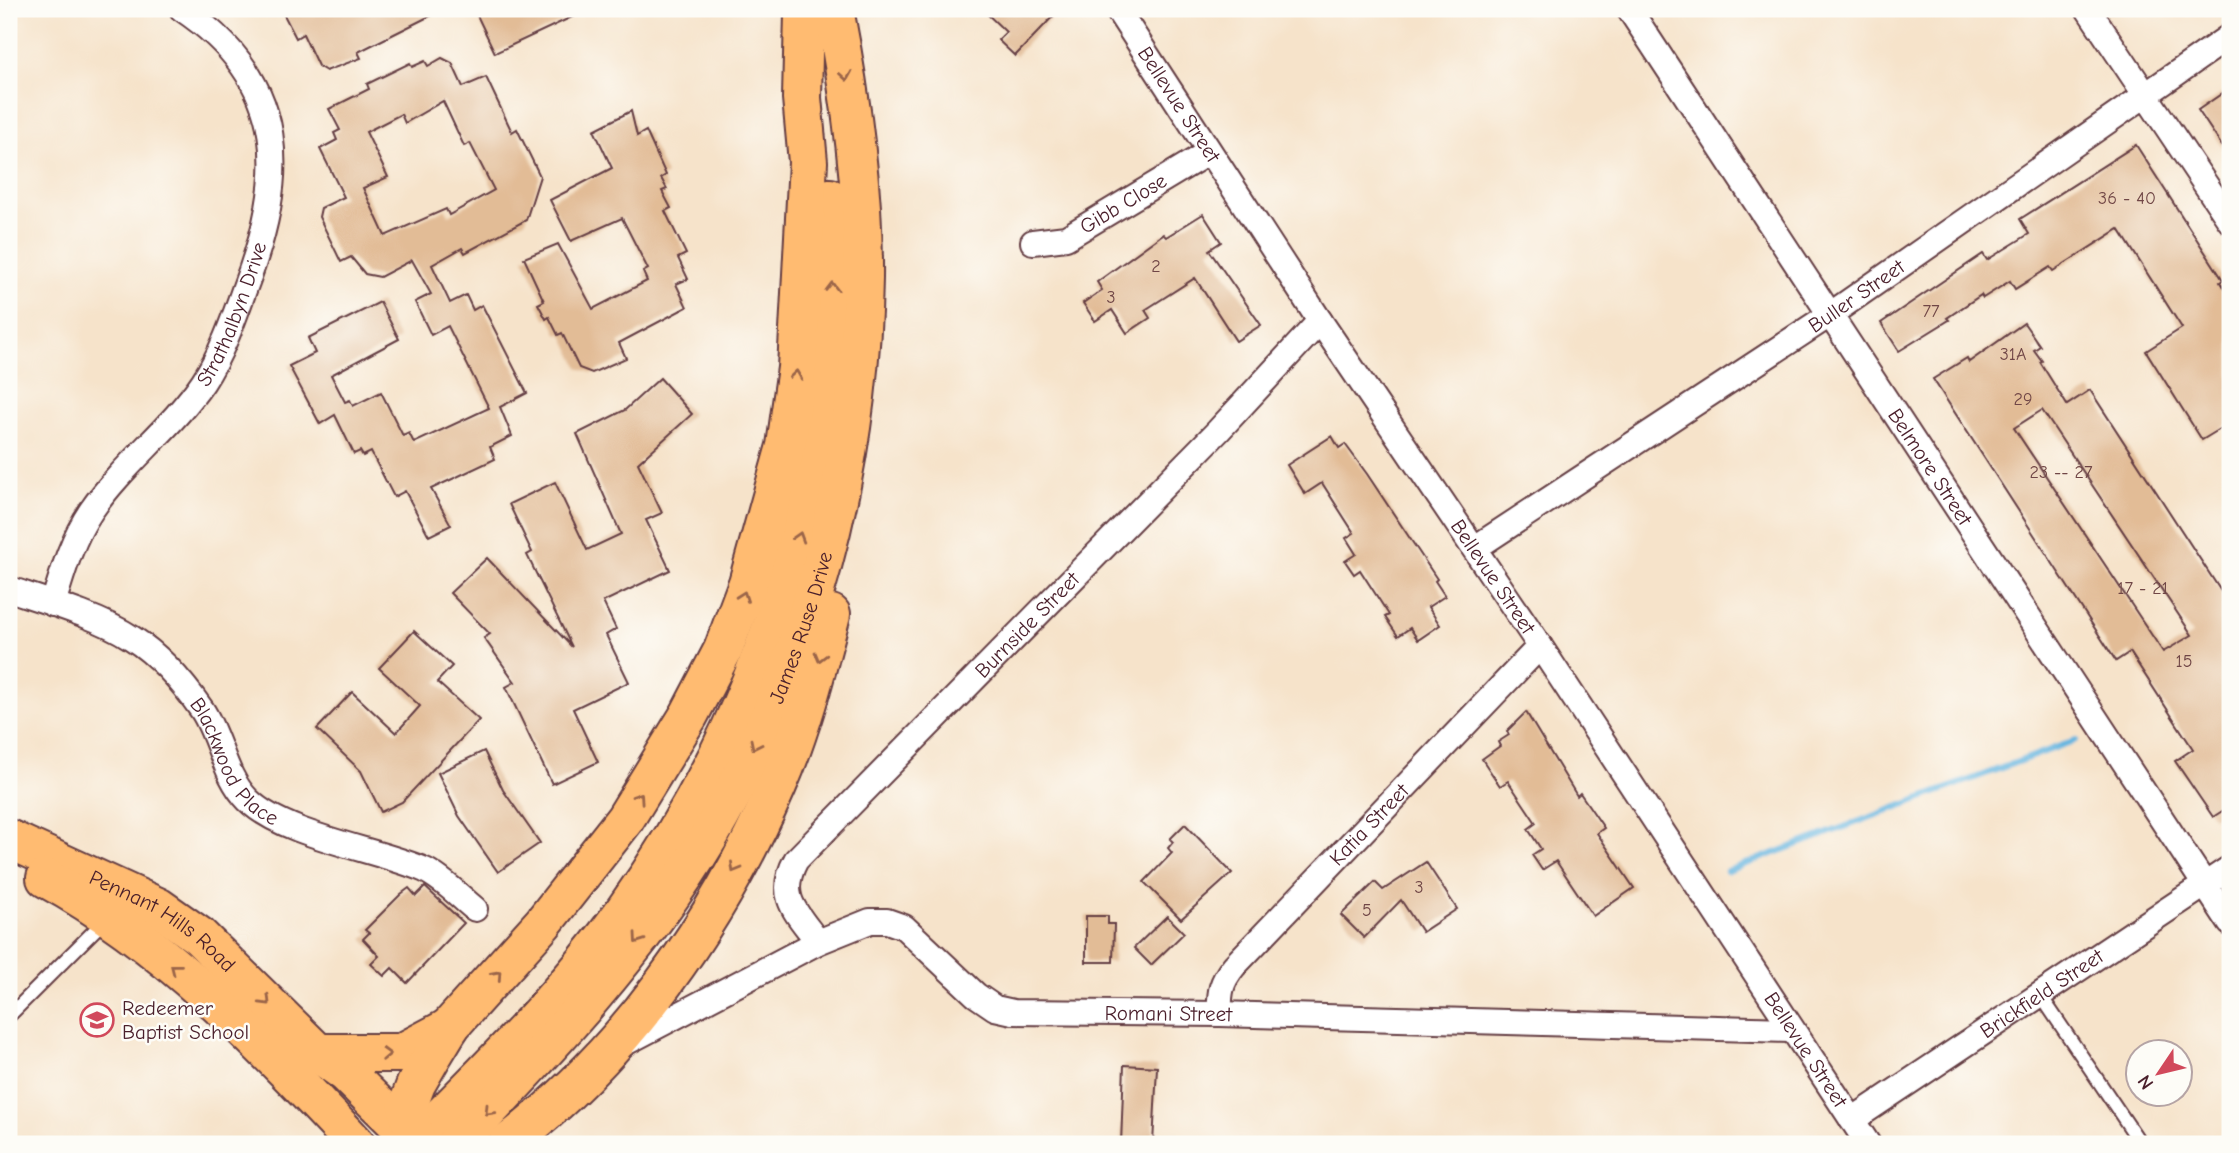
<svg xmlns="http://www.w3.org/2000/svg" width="2239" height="1153" font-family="'Comic Neue',sans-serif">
	<rect width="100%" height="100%" fill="#fdfcf7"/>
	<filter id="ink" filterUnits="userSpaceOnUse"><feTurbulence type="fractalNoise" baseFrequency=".0143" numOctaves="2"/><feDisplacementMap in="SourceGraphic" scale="14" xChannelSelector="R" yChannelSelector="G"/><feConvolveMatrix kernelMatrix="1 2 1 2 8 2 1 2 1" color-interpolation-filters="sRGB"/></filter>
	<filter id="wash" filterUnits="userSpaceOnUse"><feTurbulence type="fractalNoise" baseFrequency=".00686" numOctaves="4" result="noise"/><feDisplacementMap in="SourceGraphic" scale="28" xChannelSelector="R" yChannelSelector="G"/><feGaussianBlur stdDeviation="1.57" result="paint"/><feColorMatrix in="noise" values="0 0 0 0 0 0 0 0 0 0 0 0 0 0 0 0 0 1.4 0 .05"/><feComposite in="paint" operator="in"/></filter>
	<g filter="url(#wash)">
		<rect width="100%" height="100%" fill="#f6e3ca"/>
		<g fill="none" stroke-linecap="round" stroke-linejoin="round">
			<!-- stream -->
			<polyline stroke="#66b6e0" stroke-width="6" points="1727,871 2076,740"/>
		</g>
		<g id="blocks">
			<!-- building -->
			<g fill="#e2bc96" fill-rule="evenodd">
				<polygon points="281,9 444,9 358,52 361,58 326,71 318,66 303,34 296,38"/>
				<polygon points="474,9 589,9 495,53"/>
				<polygon points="982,9 1060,9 1015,56 998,40 1006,32"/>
				<path d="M442 58 452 63 463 87 486 77 512 132 517 129 540 176 526 220 465 253 462 248 432 265 450 303 466 295 473 310 482 305 527 393 500 407 512 436 490 447 495 459 431 489 451 525 429 536 405 491 394 497 371 452 363 456 360 451 354 454 335 415 320 424 289 366 315 353 308 338 380 302 399 339 331 375 345 402 350 400 353 406 381 392 403 436 409 433 414 443 489 408 448 326 431 335 415 302 431 294 412 260 380 277 365 274 351 257 341 262 319 217 321 208 344 197 320 149 337 140 334 133 340 130 329 109 369 89 367 84 410 63 412 67 425 61 428 66ZM443 101 464 146 470 143 494 190 449 215 446 209 385 236 363 188 388 177 366 132 401 114 405 123Z"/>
				<polygon points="2230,88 2230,158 2198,110"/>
				<polygon points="631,111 637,136 646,131 666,175 661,178 667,189 662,191 671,208 665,211 686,254 678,258 688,279 676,284 687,307 619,343 626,358 592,373 579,368 562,333 558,335 549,317 546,319 538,304 544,301 524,258 558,244 593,309 647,281 643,272 648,269 622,218 571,241 550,200 612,168 594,130"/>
				<polygon points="2136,145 2223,280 2220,282 2230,299 2230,423 2202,440 2146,351 2182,328 2119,229 2053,271 2050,267 2015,289 2010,281 1983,298 1981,295 1947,318 1949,320 1899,351 1881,323 1983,254 1987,260 2029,234 2020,219"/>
				<polygon points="1203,214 1221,242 1209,250 1261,325 1236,341 1195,278 1145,310 1150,318 1127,333 1112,310 1095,321 1083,303 1102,290 1097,282 1163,234 1166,237"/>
				<path d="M2024 323 2040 346 2034 350 2042 361 2040 362 2067 405 2090 390 2226 599 2223 601 2230 612V806L2213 817 2175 761 2193 749 2130 652 2116 661 1933 379 1967 358 1969 362ZM2042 410 2192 635 2163 652 2014 428Z"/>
				<polygon points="660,378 692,414 638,463 662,513 646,520 670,570 603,602 616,629 606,635 629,682 573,709 598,762 552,784 506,687 515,682 484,638 490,634 450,593 487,558 572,647 527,555 532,552 509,504 555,482 587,550 621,534 577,434 625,410"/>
				<polygon points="1332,436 1339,448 1345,444 1367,474 1437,579 1435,581 1445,596 1428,607 1440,625 1418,640 1410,628 1398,636 1385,617 1389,615 1360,570 1354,574 1345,561 1356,554 1346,538 1354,533 1322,483 1305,494 1287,465"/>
				<polygon points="414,631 452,666 437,682 479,720 402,802 381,812 361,771 317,729 352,692 396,733 420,706 379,668"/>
				<polygon points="1526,712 1577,796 1580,793 1604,828 1597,833 1634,888 1593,916 1556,861 1542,870 1532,855 1541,849 1528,829 1536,823 1508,781 1500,786 1482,759 1500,746 1498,742 1509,735 1507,731"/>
				<polygon points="484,751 503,790 540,843 498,872 459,816 438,773"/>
				<polygon points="1185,824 1232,873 1181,919 1144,882 1172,853 1168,848 1173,842 1170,839"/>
				<polygon points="1426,862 1457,909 1422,932 1401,900 1364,938 1341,915 1375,882 1383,890"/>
				<polygon points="425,887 464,923 407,983 392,968 384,976 371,964 379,956 363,939 369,933 365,930 401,894 409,888 416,896"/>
				<polygon points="1086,916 1108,916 1108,924 1114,924 1113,962 1086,962"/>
				<polygon points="1167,916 1184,933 1151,965 1134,948"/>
				<polygon points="1124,1065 1157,1067 1153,1144 1121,1144"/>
			</g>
		</g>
	</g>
	<g filter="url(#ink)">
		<use href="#blocks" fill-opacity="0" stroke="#643c43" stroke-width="2"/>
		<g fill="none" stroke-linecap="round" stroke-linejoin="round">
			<defs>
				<g id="lane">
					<polyline points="2039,993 2141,1144"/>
					<polyline points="9,1016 105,920"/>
				</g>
				<g id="street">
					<path id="s1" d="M1117 9 1320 321 1540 646 1868 1144"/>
					<path id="s2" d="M1629 9 2230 923"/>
					<polyline points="2088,9 2230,221"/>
					<path id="s3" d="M1033 242 1066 238 1209 152"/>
					<path id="s4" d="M1475 548 1831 314 2230 36"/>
					<path id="s5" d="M9 589C45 601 100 617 132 638 159 655 184 684 202 710 220 737 224 776 248 800 284 836 377 849 425 870 443 879 459 896 475 909"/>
					<path id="s6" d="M53 604C63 571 72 539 91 511 123 464 171 429 203 382 221 355 233 321 244 290 287 177 292 83 182 9"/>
					<path id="s7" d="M818 942C797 913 776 897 796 860L1218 431 1320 321"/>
					<path id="s8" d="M1220 1014C1219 992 1221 982 1234 966L1540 646"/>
					<path id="s9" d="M623 1044 818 942 870 921H887L904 927 976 995 995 1008 1013 1012 1220 1014 1792 1030"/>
					<path id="s10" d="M1852 1120 2230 868"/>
				</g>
				<g id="highway">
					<path id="s11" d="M9 839 158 907 199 936 318 1053 346 1073 417 1143"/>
					<path d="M46 878C166 943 264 1046 356 1144"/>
					<polyline points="318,1053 401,1053 450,1027"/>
					<path d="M432 1126C500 1057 569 989 625 910 772 704 848 451 830 198"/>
					<polyline points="417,1144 407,1108 416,1084 431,1058 451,1025 543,923 625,819 689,715 723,650 748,583 786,446 797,368 808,162 802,98 804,13"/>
					<path id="s12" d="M456 1144C548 1049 640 952 708 838 807 669 860 473 863 278 864 188 851 97 834 9"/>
					<path d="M507 1144C626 1053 717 923 777 786 801 731 816 672 831 614"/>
				</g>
			</defs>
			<!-- lane casing -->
			<use href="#lane" stroke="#643c43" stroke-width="16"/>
			<!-- street casing -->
			<use href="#street" stroke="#643c43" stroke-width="28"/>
			<!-- highway casing -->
			<use href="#highway" stroke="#643c43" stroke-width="42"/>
			<!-- lane -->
			<use href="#lane" stroke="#fff" stroke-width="12"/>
			<!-- street -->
			<use href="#street" stroke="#fff" stroke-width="24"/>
			<!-- highway -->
			<use href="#highway" stroke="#ffbb71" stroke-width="38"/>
		</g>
		<!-- one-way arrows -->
		<defs><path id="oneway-chevron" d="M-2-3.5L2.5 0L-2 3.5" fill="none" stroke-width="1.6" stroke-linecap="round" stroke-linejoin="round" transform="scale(1.75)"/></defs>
		<g stroke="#9b654a">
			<use href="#oneway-chevron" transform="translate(846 76) rotate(81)"/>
			<use href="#oneway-chevron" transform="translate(832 287) rotate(-90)"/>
			<use href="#oneway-chevron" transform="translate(796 375) rotate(-82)"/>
			<use href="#oneway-chevron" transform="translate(799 537) rotate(-73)"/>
			<use href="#oneway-chevron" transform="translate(743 596) rotate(-70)"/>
			<use href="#oneway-chevron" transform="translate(820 657) rotate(105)"/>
			<use href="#oneway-chevron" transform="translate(755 745) rotate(116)"/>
			<use href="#oneway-chevron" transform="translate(639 797) rotate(-56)"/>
			<use href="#oneway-chevron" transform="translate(735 868) rotate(120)"/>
			<use href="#oneway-chevron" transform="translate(638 939) rotate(125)"/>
			<use href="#oneway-chevron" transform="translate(175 968) rotate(-142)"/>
			<use href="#oneway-chevron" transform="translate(497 975) rotate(-48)"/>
			<use href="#oneway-chevron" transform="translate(266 1001) rotate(45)"/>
			<use href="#oneway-chevron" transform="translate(386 1054) rotate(-2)"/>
			<use href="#oneway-chevron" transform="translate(489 1111) rotate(134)"/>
		</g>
	</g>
	<!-- icons -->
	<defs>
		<symbol id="school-ring" viewBox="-11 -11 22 22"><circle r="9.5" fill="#fdfcf7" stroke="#d1495b" stroke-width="1.5"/><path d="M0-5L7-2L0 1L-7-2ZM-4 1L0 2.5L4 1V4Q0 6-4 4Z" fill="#d1495b"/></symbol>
	</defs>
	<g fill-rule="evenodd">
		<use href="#school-ring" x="78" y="1001" width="38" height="38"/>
	</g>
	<g text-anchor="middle" stroke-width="5" stroke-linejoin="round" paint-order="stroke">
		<!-- number labels -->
		<g font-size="18" fill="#704646">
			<text x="2127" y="204">36 - 40</text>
			<text x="1156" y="272">2</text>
			<text x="1111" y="303">3</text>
			<text x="1931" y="317">77</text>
			<text x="2013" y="360">31A</text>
			<text x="2023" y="405">29</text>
			<text x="2061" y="478">23 -- 27</text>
			<text x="2143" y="594">17 - 21</text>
			<text x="2184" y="667">15</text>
			<text x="1419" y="893">3</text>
			<text x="1367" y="916">5</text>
		</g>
		<!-- street labels -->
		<g font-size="21" fill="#4a1f2b" stroke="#fdfcf7">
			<text dy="7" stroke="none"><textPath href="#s1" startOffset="114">Bellevue Street</textPath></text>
			<text dy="7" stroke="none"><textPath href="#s3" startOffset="100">Gibb Close</textPath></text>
			<text dy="7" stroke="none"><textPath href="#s4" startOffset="457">Buller Street</textPath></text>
			<text dy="7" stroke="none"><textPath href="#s6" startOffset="346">Strathalbyn Drive</textPath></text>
			<text dy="7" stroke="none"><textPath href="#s2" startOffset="548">Belmore Street</textPath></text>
			<text dy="7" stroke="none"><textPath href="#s1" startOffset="681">Bellevue Street</textPath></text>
			<text dy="7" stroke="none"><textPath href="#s7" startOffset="422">Burnside Street</textPath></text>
			<text dy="7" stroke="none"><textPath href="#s12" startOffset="628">James Ruse Drive</textPath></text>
			<text dy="7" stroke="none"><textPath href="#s5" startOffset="296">Blackwood Place</textPath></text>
			<text dy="7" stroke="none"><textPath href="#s8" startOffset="247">Katia Street</textPath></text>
			<text dy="7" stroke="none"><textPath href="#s11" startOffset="175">Pennant Hills Road</textPath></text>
			<text dy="7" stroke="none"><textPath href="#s10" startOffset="228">Brickfield Street</textPath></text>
			<text dy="7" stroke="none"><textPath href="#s9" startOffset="607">Romani Street</textPath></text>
			<text dy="7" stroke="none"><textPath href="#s1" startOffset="1248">Bellevue Street</textPath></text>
		</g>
		<!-- poi labels -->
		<g font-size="21" fill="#4a1f2b" stroke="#fdfcf7" text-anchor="start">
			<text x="122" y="1015">Redeemer<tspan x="122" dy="24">Baptist School</tspan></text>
		</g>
	</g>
	<!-- margin -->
	<rect width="2239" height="1153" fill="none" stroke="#fdfcf7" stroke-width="35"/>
	<!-- north arrow -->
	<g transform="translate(2159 1073) rotate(235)"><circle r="33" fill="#fdfcf7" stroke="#b5a4a5" stroke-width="2"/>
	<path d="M0-5L12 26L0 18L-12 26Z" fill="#d1495b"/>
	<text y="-10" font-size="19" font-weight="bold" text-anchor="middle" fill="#4a1f2b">N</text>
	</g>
</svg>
